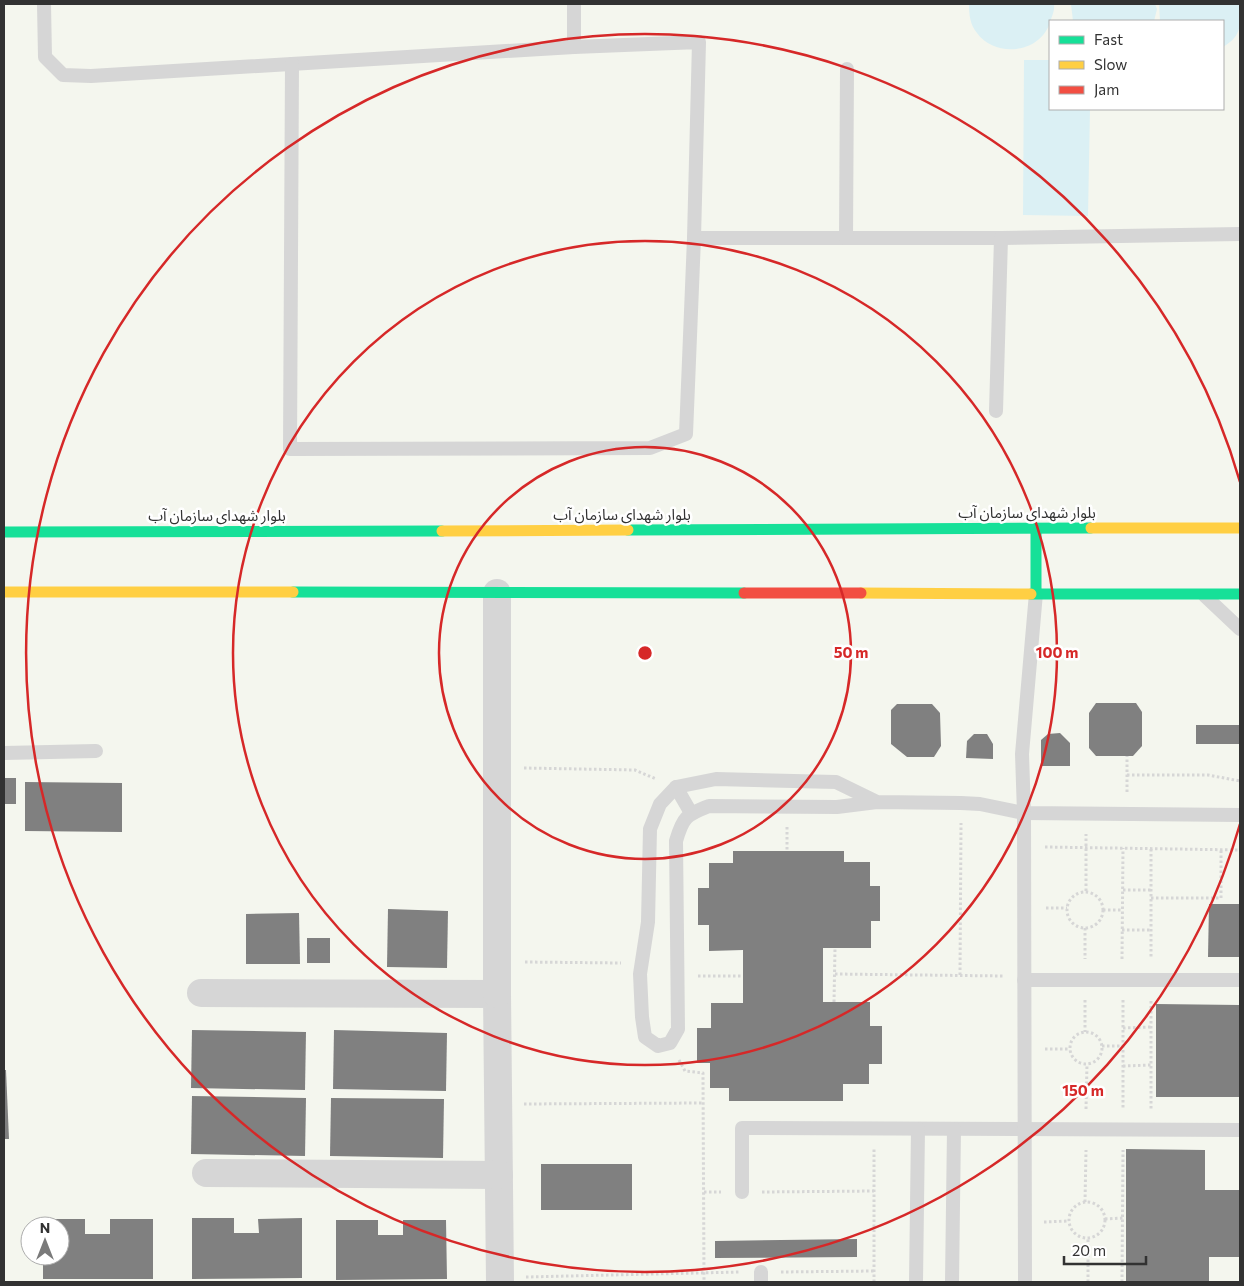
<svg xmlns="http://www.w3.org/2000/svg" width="1244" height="1286" font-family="Commissioner,'Noto Sans Arabic',sans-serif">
	<rect width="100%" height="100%" fill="#fff"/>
	<!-- green -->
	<path fill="#f4f6ee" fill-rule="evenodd" d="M4 4H1240V1282H4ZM1050 21H1223V109H1050ZM30 1226H60V1256H30Z"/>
	<!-- water -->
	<g fill="#dbf0f4">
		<path d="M969 4H1054C1055 10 1052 16 1050 22 1041 53 996 59 977 33 970 25 969 14 969 4Z"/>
		<polygon points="1071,4 1155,4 1157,9 1154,21 1073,21"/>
		<path d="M1159 4H1240C1240 25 1243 35 1223 47V21H1160Z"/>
		<polygon points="1024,60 1050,60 1050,109 1090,109 1088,216 1023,215"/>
	</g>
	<!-- building -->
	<g fill="#808080">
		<polygon points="1096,703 1136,703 1142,712 1142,746 1133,756 1096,756 1089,748 1089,713"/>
		<polygon points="897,704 932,704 940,713 941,746 934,757 907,757 891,744 891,710"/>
		<rect x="1196" y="725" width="44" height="19"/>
		<polygon points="1060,733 1070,743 1070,766 1041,766 1041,740 1048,734"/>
		<polygon points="974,734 987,734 993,744 993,759 966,758 967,741"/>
		<rect x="4" y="778" width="12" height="26"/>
		<polygon points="25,782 122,783 122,832 25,831"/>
		<polygon points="733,851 844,851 844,862 870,862 870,886 880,886 880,921 871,921 871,948 823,948 823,1002 870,1002 870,1026 882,1026 882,1064 869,1064 869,1084 843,1084 843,1101 729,1101 729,1088 710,1088 710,1063 697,1063 697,1028 711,1028 711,1003 743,1003 743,950 709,951 709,925 698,925 698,888 709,888 709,863 733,863"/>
		<polygon points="1209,904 1240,904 1240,957 1208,957"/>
		<polygon points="388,909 448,911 447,968 387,967"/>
		<polygon points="299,913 300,964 246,964 246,914"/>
		<rect x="307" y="938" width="23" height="25"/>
		<polygon points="1156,1004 1240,1005 1240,1097 1156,1097"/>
		<polygon points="192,1030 306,1032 305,1090 191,1088"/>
		<polygon points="334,1030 447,1033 446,1091 333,1089"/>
		<polygon points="4,1070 6,1070 9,1139 4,1139"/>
		<polygon points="192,1096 306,1098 305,1156 191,1154"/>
		<polygon points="331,1098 444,1099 443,1158 330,1156"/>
		<polygon points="1126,1149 1205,1150 1205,1190 1240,1190 1240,1257 1209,1257 1209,1282 1126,1282"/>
		<rect x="541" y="1164" width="91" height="46"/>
		<polygon points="192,1218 234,1218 234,1233 259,1233 258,1219 302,1218 302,1278 192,1279"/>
		<polygon points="43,1219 85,1219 85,1234 110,1234 110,1219 153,1219 153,1279 43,1279 43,1256 60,1256 60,1226 43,1226"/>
		<polygon points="336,1220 378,1220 378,1235 403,1235 403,1220 446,1220 447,1279 336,1280"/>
		<polygon points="857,1239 857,1257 715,1258 715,1241"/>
	</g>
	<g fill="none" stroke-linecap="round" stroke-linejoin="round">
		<!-- path -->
		<g stroke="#d6d6d6" stroke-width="3" stroke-dasharray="2.5 2.5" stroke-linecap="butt">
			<polyline points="524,768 635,770 656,779"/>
			<polyline points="1127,775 1208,775 1240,781"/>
			<polyline points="1127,792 1127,756"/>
			<polyline points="787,827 787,851"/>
			<polyline points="1045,847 1240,850"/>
			<polyline points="1151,849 1151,959"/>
			<polyline points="1123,890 1151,890"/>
			<polyline points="1086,891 1086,834"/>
			<circle cx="1085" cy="910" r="18"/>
			<polyline points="1151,898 1221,898 1221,850"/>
			<polyline points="1046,908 1067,908"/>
			<polyline points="1103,910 1122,910"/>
			<polyline points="1085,928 1085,959"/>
			<polyline points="1122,930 1151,930"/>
			<polyline points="1122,959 1123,848"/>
			<polyline points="525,962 621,963"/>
			<polyline points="835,974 1004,976"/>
			<polyline points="960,975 961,823"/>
			<polyline points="698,976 743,976"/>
			<polyline points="1085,1000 1085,1032"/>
			<polyline points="1123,1000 1123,1109"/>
			<polyline points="1151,1001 1151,1109"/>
			<polyline points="834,1002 835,948"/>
			<polyline points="1123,1028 1151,1027"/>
			<circle cx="1086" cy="1048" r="16"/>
			<polyline points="1102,1046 1123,1046"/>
			<polyline points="1045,1049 1069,1049"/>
			<polyline points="679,1060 685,1071 703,1073 704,1282"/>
			<polyline points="1123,1066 1151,1065"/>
			<polyline points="524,1104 703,1103"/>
			<polyline points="1086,1109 1087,1064"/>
			<polyline points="704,1192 721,1192"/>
			<polyline points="762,1192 874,1191"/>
			<polyline points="1085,1202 1086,1150"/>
			<circle cx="1087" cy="1220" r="18"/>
			<polyline points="1105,1219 1123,1218"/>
			<polyline points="1044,1222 1068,1221"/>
			<polyline points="781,1272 874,1271"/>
			<polyline points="526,1277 740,1272"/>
			<polyline points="874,1282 874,1149"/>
			<polyline points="1088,1282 1088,1238"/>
			<polyline points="1122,1282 1123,1150"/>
		</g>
		<!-- lane -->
		<g stroke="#d6d6d6" stroke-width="14">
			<polyline points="44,4 45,57 63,75 91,76 574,47"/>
			<polyline points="574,4 574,47 699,42 694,238 1001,238 1240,234"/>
			<polyline points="292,64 290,449 650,448 686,434 694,238"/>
			<polyline points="846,238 847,69"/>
			<polyline points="996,411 1001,238"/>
			<polyline points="1205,596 1240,629"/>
			<polyline points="4,753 96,751"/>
			<polyline points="676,787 691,813"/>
			<path d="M877 802 836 782 716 779 676 787 660 804 650 829 648 922 640 974 642 1017 645 1037 658 1046 670 1043 678 1029 676 841C683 817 686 815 709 806L837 807 877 802 961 803 980 804 1024 813 1240 815"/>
			<polyline points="1024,980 1240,980"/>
			<polyline points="742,1192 742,1128 1240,1130"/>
			<polyline points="761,1272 761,1282"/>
			<polyline points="916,1282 918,1129"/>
			<polyline points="952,1282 954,1129"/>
			<polyline points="1025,1282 1024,813 1022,754 1036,593"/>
		</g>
		<!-- street -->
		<g stroke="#d6d6d6" stroke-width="28">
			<polyline points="201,993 497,994 500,1282"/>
			<polyline points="497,994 497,593"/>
			<polyline points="206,1173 499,1175"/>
		</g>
		<!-- fast -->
		<g stroke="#16e098" stroke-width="11">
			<polyline points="1036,528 1036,593"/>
			<polyline points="628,530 1091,528"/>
			<polyline points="4,532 442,531"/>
			<polyline points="293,592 744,593"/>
			<polyline points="1031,594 1240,594"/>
		</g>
		<!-- slow -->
		<g stroke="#ffcf43" stroke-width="11">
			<polyline points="1091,528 1240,528"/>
			<polyline points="442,531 628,530"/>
			<polyline points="4,592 293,592"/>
			<polyline points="861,593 1031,594"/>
		</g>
		<!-- jam -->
		<polyline stroke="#f24e42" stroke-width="11" points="744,593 861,593"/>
	</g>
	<!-- distance rings -->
	<g fill="none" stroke="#d62828" stroke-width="2.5">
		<circle cx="645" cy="653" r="206"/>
		<circle cx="645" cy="653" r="412"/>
		<path d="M1240 824A619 619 0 1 1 1240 482"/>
	</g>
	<g text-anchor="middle" stroke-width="5" stroke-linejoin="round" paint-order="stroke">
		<!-- street labels -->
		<g font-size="15" fill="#323232" stroke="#fff">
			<text x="1027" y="518">بلوار شهدای سازمان آب</text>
			<text x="622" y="520">بلوار شهدای سازمان آب</text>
			<text x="217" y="521">بلوار شهدای سازمان آب</text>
		</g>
	</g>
	<circle cx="645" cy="653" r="8" fill="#d62828" stroke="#fff" stroke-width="2.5"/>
	<g font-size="15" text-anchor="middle" font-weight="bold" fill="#d62828" stroke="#fff" stroke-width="5" stroke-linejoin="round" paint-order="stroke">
		<text x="851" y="658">50 m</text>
		<text x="1057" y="658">100 m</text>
		<text x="1083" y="1096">150 m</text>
	</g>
	<!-- border -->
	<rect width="1244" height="1286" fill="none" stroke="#323232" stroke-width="10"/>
	<!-- legend -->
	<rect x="1049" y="20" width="175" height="90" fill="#ffffff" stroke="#adadad"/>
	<rect x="1059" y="36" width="25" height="8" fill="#16e098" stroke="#adadad"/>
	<text x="1094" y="45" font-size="15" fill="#323232">Fast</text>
	<rect x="1059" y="61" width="25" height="8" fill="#ffcf43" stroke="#adadad"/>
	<text x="1094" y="70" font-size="15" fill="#323232">Slow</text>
	<rect x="1059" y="86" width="25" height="8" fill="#f24e42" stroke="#adadad"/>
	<text x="1094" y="95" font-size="15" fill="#323232">Jam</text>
	<!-- north arrow -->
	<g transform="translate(45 1241)"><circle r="24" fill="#ffffff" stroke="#adadad"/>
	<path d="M0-4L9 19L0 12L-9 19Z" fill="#7a7a7a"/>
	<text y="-8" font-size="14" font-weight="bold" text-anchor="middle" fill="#323232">N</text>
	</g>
	<!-- scale -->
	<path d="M1064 1256v8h82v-8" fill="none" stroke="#323232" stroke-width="2.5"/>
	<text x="1072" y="1256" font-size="15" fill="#323232" stroke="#ffffff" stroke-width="4" paint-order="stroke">20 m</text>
</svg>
